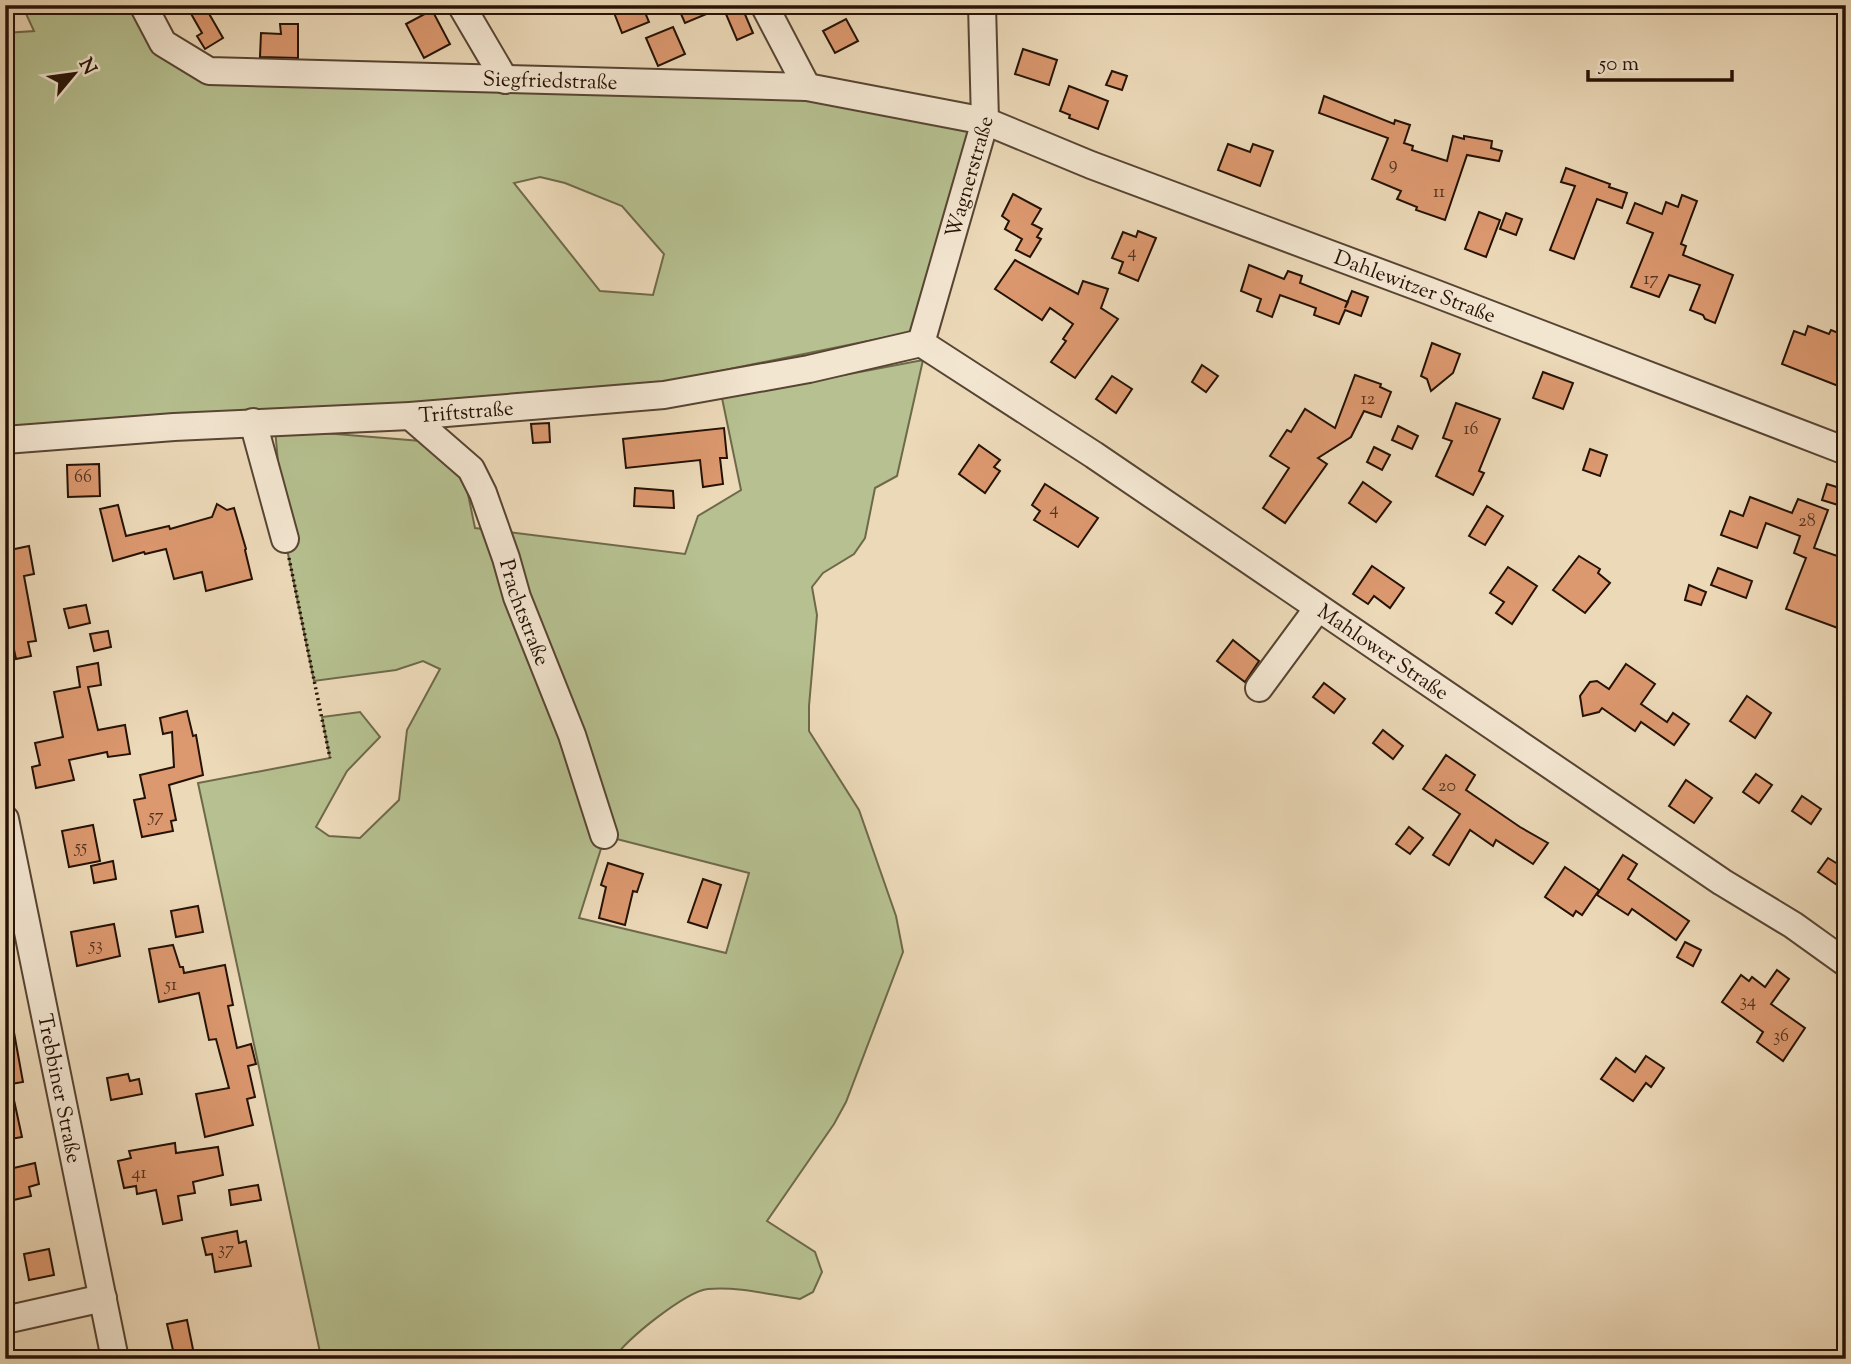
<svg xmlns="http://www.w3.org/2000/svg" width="1851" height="1364" font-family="'Sorts Mill Goudy',serif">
	<rect width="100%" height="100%" fill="#ecd9b8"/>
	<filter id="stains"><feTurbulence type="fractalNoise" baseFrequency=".00286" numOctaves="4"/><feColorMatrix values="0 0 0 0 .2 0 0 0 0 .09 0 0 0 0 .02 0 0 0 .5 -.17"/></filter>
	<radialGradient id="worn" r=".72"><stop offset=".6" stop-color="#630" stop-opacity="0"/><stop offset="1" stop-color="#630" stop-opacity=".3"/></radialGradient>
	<!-- green -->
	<g fill="#b6c090" stroke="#6e694a" stroke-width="2" fill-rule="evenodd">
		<path d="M22 5H143L209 71 807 87 985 121 932 328 661 383 413 410 15 427 5 389V33L34 31ZM540 177 565 183 622 206 664 254 653 295 600 291 514 183Z"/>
		<path d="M923 360 897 476 875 488 865 538 854 554 823 573 812 587 817 615 809 706V731L859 810 896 916 903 952 846 1102 834 1124 767 1221 815 1252 822 1272 813 1292 800 1299C772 1295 736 1286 708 1289 687 1291 624 1340 614 1359L321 1357 198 783 330 758 322 717 360 712 380 737 347 771 316 827 329 836 360 838 399 800 407 730 440 669 423 661 396 670 314 681 285 539 275 429 421 441 463 470 475 528 685 554 698 516 741 490 722 398ZM605 836 749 873 726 953 579 918Z"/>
	</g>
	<!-- building -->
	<g fill="#dc986f" stroke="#251205" stroke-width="2">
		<polygon points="186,5 204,5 223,38 205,49 197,36 202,33"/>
		<polygon points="611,5 642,5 649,22 622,33"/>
		<polygon points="677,5 741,5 753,33 737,40 723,7 685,23"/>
		<polygon points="432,10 450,44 424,58 406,24"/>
		<polygon points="846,19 858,41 835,53 823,31"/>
		<polygon points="280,24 298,24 298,58 260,57 261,33 281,34"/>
		<polygon points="673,27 685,54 658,66 646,38"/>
		<polygon points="1023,49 1057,60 1049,85 1015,74"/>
		<polygon points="1112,71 1127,76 1122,90 1106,85"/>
		<polygon points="1069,86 1108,101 1098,129 1069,118 1070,115 1060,111"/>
		<polygon points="1324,96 1394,124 1395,120 1410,125 1404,143 1413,146 1412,150 1447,161 1453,136 1464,139 1464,136 1492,141 1491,148 1502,151 1499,161 1467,155 1445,220 1416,210 1417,207 1397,199 1401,191 1372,179 1388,138 1319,113"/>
		<polygon points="1228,144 1250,152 1253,144 1273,151 1260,186 1218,170"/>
		<polygon points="1566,168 1610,184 1609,187 1627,193 1622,208 1597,199 1574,259 1550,250 1575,186 1561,182"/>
		<polygon points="1013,194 1041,209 1032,224 1042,229 1037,237 1041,239 1030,257 1016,250 1022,239 1005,229 1009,221 1002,216"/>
		<polygon points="1682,195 1697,201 1681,244 1686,246 1683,255 1733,275 1715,323 1705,319 1703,315 1690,310 1700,285 1669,275 1659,297 1631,287 1653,233 1627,223 1635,203 1662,214 1666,202 1678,207"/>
		<polygon points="1479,212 1500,220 1486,257 1465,249"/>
		<polygon points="1506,213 1522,219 1516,235 1500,229"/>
		<polygon points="1138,231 1156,238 1138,281 1119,273 1123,262 1112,258 1123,232 1136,237"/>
		<polygon points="1015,260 1078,294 1083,281 1108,289 1101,308 1118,319 1075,378 1051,362 1066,341 1063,339 1073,324 1050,308 1042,320 995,289"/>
		<polygon points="1249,265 1284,279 1288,271 1302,276 1300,283 1348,302 1345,308 1352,291 1368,297 1361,316 1345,310 1339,324 1314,315 1316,308 1280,295 1272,317 1257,311 1261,299 1241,291"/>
		<polygon points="1808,326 1829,334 1831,330 1846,336 1846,389 1782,364 1794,331 1805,335"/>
		<polygon points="1432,343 1460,354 1453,373 1431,391 1427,379 1421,376"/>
		<polygon points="1202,365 1218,376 1206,392 1192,382"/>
		<polygon points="1543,372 1573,383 1563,409 1533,398"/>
		<polygon points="1355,375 1381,384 1380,387 1391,392 1381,417 1364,411 1351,437 1318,458 1327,464 1285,523 1263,508 1289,468 1270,456 1287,430 1291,432 1305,409 1335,428"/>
		<polygon points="1112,376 1132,389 1116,413 1096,399"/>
		<polygon points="1456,403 1500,419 1479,471 1484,473 1473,495 1436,476 1452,441 1443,438"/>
		<polygon points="549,423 550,442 533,443 531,424"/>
		<polygon points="1398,426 1418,436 1412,449 1392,440"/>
		<polygon points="724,428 727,458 720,458 723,484 703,487 700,460 626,468 623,439"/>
		<polygon points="979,445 1000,460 994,467 1000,471 985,493 959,474"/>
		<polygon points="1374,447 1390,455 1382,470 1367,462"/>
		<polygon points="1590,449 1607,455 1600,476 1583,470"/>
		<polygon points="99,464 100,496 68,497 67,465"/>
		<polygon points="1363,482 1391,502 1376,522 1349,503"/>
		<polygon points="1045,484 1098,518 1078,547 1034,520 1040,511 1032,505"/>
		<polygon points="1827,484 1843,489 1838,505 1822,500"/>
		<polygon points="635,488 673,491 674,508 634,506"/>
		<polygon points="1750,497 1792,513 1798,499 1828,510 1814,548 1846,559 1846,631 1786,609 1806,558 1794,553 1800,536 1766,523 1757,548 1721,535 1730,511 1743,516"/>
		<polygon points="217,504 227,510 234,508 246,549 245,550 252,579 206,591 202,572 174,579 166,549 145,554 144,552 113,561 100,509 118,505 126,536 169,526 170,529 212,517"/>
		<polygon points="1487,506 1503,516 1485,545 1469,536"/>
		<polygon points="29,546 34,574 24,576 36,641 28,642 31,656 16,659 13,645 5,647 5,551"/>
		<polygon points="1579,556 1600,569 1598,573 1610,583 1585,613 1553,590"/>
		<polygon points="1372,566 1404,588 1390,608 1374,596 1368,604 1353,594"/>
		<polygon points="1508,567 1537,586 1512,624 1496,613 1504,602 1490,593"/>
		<polygon points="1718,568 1752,581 1746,598 1711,585"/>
		<polygon points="1689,585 1706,592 1701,605 1685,600"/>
		<polygon points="86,605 90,623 69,628 64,609"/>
		<polygon points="108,631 111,647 94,651 90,634"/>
		<polygon points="1233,640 1259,661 1245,682 1217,661"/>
		<polygon points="98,663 101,685 88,687 98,730 125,725 130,754 108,757 107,752 69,760 74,780 36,788 32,767 40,765 35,743 63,737 54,692 80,687 77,667"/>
		<polygon points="1626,664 1655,684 1641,704 1667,722 1673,713 1689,724 1674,745 1641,722 1635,731 1602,708 1599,712 1583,716 1580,696 1590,682 1597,681 1609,689"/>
		<polygon points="1324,683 1345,699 1334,713 1313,697"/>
		<polygon points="1747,696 1771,713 1755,738 1730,721"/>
		<polygon points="187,711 193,736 196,735 203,775 169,785 176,820 171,821 173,831 142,837 134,800 145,798 140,775 174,767 172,732 163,734 160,718"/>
		<polygon points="1383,730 1403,746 1393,759 1373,743"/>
		<polygon points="1446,755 1475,775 1466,790 1520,827 1548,843 1533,864 1496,840 1493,846 1470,830 1449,865 1433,855 1460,814 1423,789"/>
		<polygon points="1756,774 1772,785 1759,803 1743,792"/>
		<polygon points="1686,780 1712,798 1694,823 1669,806"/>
		<polygon points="1802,796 1821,809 1811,824 1792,811"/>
		<polygon points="93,825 100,861 69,867 62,831"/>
		<polygon points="1409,827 1423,838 1410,854 1396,844"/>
		<polygon points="1623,855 1637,864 1628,879 1689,921 1676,940 1632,909 1628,915 1597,895"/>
		<polygon points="1828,858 1846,869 1846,891 1818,872"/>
		<polygon points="113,861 116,879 94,883 91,866"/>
		<polygon points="608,863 643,874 637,892 633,891 625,925 599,918 606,887 601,885"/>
		<polygon points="1565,867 1599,890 1582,915 1576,911 1573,916 1545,897"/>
		<polygon points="703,879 721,885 707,928 688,922"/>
		<polygon points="198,906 203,932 176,937 171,911"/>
		<polygon points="114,924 120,956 77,966 71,932"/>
		<polygon points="1685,942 1701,950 1693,966 1677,957"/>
		<polygon points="173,945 180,967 183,967 184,973 225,965 233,1005 228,1006 237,1048 251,1044 256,1064 248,1066 255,1097 247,1099 253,1125 205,1137 196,1094 229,1088 216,1039 209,1040 199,993 159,1002 149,949"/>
		<polygon points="1777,970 1789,979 1771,1004 1805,1028 1783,1061 1757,1042 1763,1032 1722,1002 1741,975 1749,981 1752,977 1765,987"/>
		<polygon points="5,1027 13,1027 23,1082 5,1085"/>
		<polygon points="1646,1056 1664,1068 1651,1087 1646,1083 1633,1101 1601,1079 1616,1058 1635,1072"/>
		<polygon points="128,1074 130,1081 139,1079 142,1094 111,1100 107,1078"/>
		<polygon points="12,1091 22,1137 5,1140 5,1092"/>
		<polygon points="175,1143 176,1153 218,1147 223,1175 193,1182 195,1193 178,1196 182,1220 163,1224 156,1190 137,1194 136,1186 124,1188 118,1161 131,1158 129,1151"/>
		<polygon points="35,1163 39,1184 29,1187 31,1196 5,1202 5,1170"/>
		<polygon points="258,1185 261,1200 231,1205 229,1190"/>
		<polygon points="237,1231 239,1243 246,1241 251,1266 215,1272 212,1254 206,1255 202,1238"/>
		<polygon points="49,1249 54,1275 29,1280 24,1254"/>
		<polygon points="187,1320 195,1359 175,1359 167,1324"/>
	</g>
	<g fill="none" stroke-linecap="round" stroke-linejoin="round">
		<defs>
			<g id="minor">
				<path id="s1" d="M143 5 163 43 209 71 807 87 985 121 1091 165 1429 291 1846 451"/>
				<polyline points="461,5 505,80"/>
				<polyline points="764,5 807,87"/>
				<path id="s2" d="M921 343 1094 455 1722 882 1793 925 1846 963"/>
				<path id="s3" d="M921 343 985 121 982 5"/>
				<path id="s4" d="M410 416 471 469 483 493 506 558 517 597 572 735 604 835"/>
				<polyline points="253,422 285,539"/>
				<path id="s5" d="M5 440 174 427 410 416 664 395 809 369 921 343"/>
				<polyline points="1259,688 1318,608"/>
				<path id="s6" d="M5 819 115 1359"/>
				<polyline points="5,1320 103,1298"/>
			</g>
		</defs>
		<!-- minor casing -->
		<use href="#minor" stroke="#574432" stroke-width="30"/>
		<!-- path -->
		<polyline stroke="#251205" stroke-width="3.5" stroke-dasharray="2 3.5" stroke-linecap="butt" points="289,558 330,758"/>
		<!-- minor -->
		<use href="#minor" stroke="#f3e6d1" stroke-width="26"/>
	</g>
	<g text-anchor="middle" stroke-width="6" stroke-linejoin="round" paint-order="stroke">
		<!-- number labels -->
		<g font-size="18" fill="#533420">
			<text x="1393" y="169">9</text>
			<text x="1439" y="197">11</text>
			<text x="1132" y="257">4</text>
			<text x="1651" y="284">17</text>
			<text x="1368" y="404">12</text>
			<text x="1471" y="434">16</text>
			<text x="83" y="482">66</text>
			<text x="1054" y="514">4</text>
			<text x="1807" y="526">28</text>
			<text x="1447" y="791">20</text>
			<text x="156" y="821">57</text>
			<text x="81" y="852">55</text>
			<text x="96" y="950">53</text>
			<text x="171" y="990">51</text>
			<text x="1748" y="1006">34</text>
			<text x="1781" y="1041">36</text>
			<text x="139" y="1178">41</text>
			<text x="226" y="1254">37</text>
		</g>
		<!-- street labels -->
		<g font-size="21" fill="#251205" stroke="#f3e6d1">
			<text dy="7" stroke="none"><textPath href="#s1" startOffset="438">Siegfriedstraße</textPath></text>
			<text dy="7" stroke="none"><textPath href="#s3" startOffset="173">Wagnerstraße</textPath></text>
			<text dy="7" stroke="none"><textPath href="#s1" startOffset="1337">Dahlewitzer Straße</textPath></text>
			<text dy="7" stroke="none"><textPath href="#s5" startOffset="462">Triftstraße</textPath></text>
			<text dy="7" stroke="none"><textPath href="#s4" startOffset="234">Prachtstraße</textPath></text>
			<text dy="7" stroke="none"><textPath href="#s2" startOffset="556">Mahlower Straße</textPath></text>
			<text dy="7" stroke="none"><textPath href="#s6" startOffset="275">Trebbiner Straße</textPath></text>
		</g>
	</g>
	<!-- margin -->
	<rect width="1851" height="1364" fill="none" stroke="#ecd9b8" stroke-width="28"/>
	<rect x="7" y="7" width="1837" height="1350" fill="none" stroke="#251205" stroke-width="3.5"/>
	<rect x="14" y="14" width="1823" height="1336" fill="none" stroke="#251205" stroke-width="2"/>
	<!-- north arrow -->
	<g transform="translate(74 74) rotate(61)" stroke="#f3e6d1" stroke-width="5" paint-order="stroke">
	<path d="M0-5L12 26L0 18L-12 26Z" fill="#251205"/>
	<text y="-10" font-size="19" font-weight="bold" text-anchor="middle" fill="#251205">N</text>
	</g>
	<!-- scale -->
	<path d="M1588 70v10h144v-10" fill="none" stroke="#251205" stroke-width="3.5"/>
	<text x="1599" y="70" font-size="21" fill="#251205" stroke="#f3e6d1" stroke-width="5" paint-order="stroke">50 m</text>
	<rect width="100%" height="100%" filter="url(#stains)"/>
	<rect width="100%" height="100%" fill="url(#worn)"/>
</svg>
